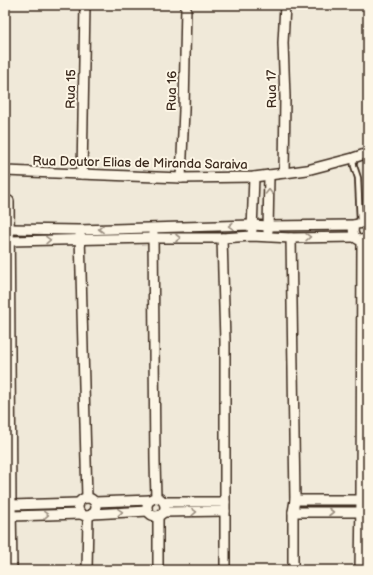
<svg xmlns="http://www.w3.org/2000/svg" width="373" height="575" font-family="'Balsamiq Sans',sans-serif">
	<rect width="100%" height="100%" fill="#f0e9d9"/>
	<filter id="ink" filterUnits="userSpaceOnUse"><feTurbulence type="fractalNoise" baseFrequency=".025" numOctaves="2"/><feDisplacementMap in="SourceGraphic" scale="8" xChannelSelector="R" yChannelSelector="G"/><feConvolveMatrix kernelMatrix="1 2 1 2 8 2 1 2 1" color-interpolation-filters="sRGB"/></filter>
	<g filter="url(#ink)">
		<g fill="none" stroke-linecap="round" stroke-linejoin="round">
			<defs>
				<polyline id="lane" points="353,158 354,166 358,178 360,223"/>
				<g id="street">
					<polyline points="5,171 181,178 254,177 307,170 353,158 368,153"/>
					<polyline points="284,173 285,97 283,43 285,5"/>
					<polyline points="82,174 85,5"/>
					<polyline points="181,178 184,110 186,5"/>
					<polyline points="9,201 11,505 12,570"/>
					<path d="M368 225C363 221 359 224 354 225 351 236 358 245 368 237"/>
					<polyline points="10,229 79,230 252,225 268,226 354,225"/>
					<polyline points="252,230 254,177"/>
					<polyline points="268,231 269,175"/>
					<polyline points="153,233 155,462 156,498"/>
					<polyline points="80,235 87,498"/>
					<polyline points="222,238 225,341 225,570"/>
					<polyline points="291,238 295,500 293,512 293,570"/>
					<polyline points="9,241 153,238 222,238 252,236 291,238 355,237"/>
					<circle cx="156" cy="507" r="9"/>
					<circle cx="87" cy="507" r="9"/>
					<polyline points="295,500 368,500"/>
					<polyline points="95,502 151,500"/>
					<polyline points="164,502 225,502"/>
					<polyline points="11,505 78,503"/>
					<polyline points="164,512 225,511"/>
					<polyline points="293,512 368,512"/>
					<polyline points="92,514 148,511"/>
					<polyline points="11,516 81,514"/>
					<polyline points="87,570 88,516"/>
					<polyline points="158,570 158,516"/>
					<polyline points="360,570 361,500 362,240"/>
				</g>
			</defs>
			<!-- lane casing -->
			<use href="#lane" stroke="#3b2a1e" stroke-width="8"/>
			<!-- street casing -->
			<use href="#street" stroke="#3b2a1e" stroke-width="12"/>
			<!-- lane -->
			<use href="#lane" stroke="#fcf5e5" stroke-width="4.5"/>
			<!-- street -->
			<use href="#street" stroke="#fcf5e5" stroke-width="9"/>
		</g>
		<!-- one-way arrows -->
		<defs><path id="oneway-chevron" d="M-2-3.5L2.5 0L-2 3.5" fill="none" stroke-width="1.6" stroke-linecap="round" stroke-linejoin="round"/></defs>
		<g stroke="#9c9082">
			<use href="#oneway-chevron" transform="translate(269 192) rotate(-90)"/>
			<use href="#oneway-chevron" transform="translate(231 226) rotate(178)"/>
			<use href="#oneway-chevron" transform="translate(101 229) rotate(179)"/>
			<use href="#oneway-chevron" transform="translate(308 237) rotate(-1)"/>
			<use href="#oneway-chevron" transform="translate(178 238)"/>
			<use href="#oneway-chevron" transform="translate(48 240) rotate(-1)"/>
			<use href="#oneway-chevron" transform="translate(120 512) rotate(-4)"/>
			<use href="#oneway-chevron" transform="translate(194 512) rotate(-1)"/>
			<use href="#oneway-chevron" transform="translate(331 512)"/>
			<use href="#oneway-chevron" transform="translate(46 515) rotate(-2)"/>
		</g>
	</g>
	<g text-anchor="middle" stroke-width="4" stroke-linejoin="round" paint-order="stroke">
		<!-- street labels -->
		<g font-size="13" fill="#3b2a1e" stroke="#fcf5e5">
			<text transform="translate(70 89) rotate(-89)" y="5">Rua 15</text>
			<text transform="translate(271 89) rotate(-91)" y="5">Rua 17</text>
			<text transform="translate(171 91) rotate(-89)" y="5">Rua 16</text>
			<text transform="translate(140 162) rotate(1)" y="5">Rua Doutor Elias de Miranda Saraiva</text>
		</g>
	</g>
	<!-- margin -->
	<rect width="373" height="575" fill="none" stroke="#fcf5e5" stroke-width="20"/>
	<rect x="10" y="10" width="353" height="555" fill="none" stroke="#3b2a1e" stroke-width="1.5" filter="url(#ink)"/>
</svg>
